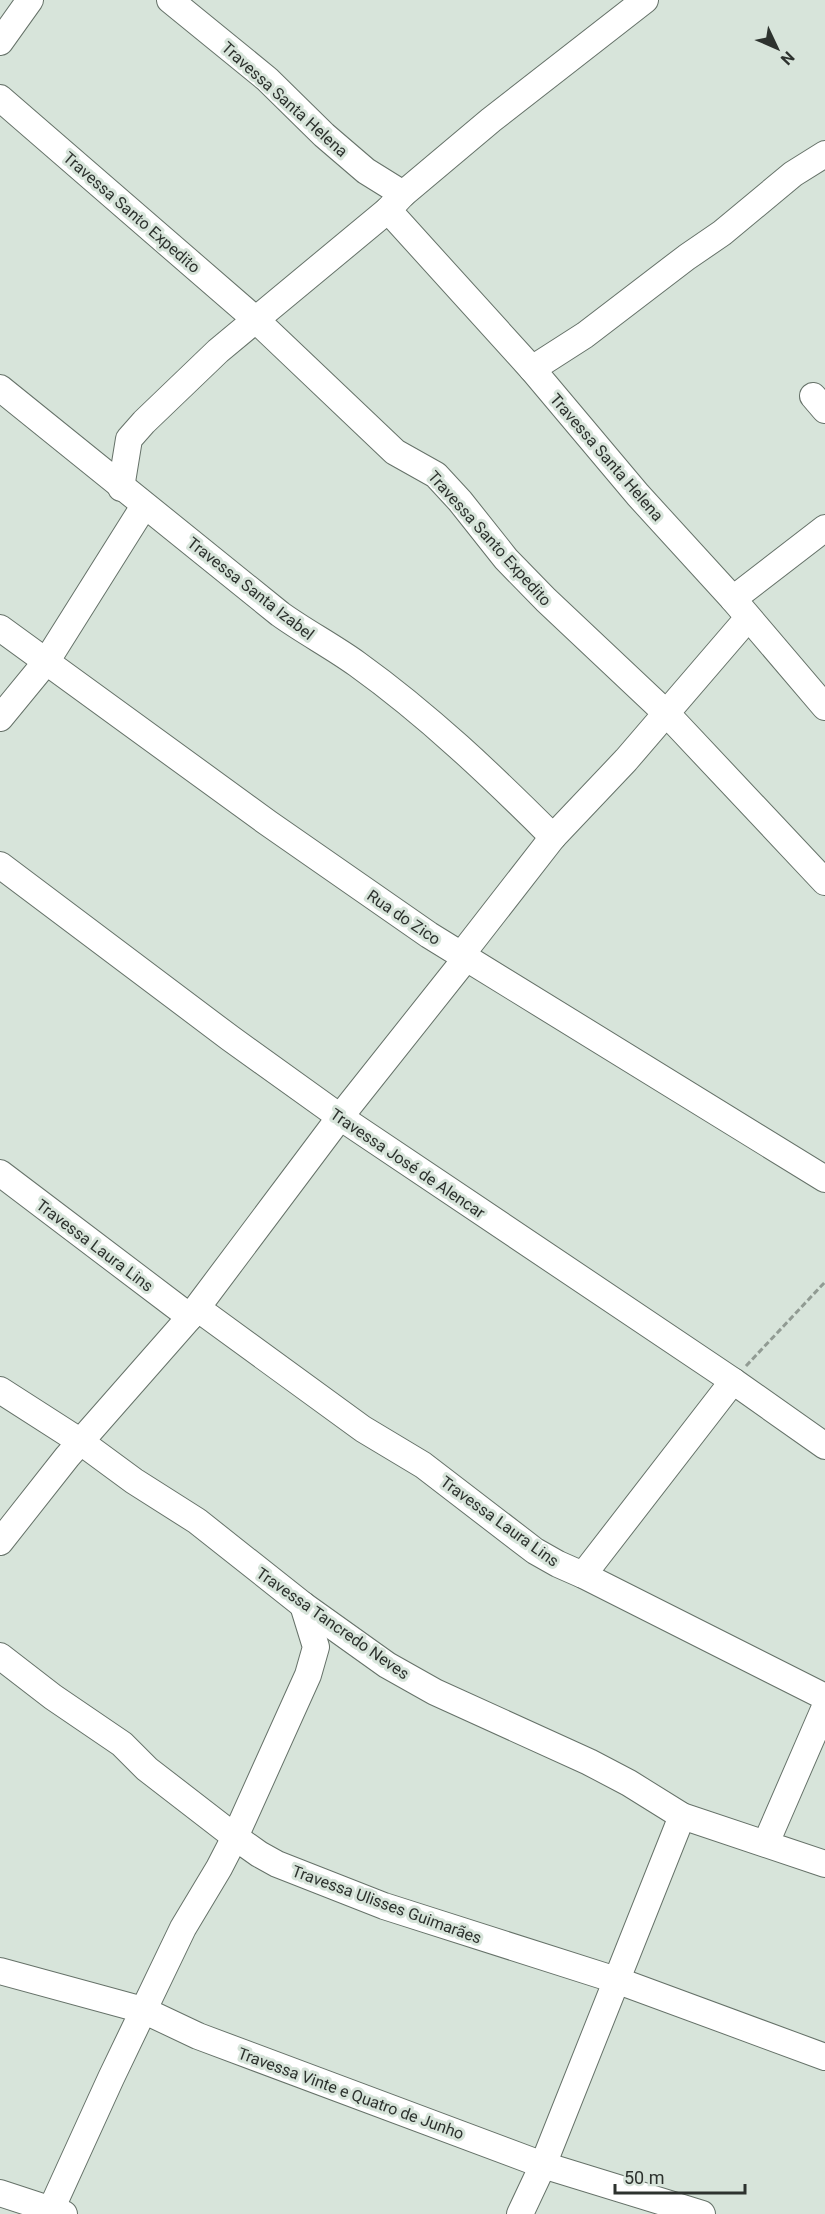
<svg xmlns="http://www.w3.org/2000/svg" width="825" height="2214" font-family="Roboto,sans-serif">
	<rect width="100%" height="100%" fill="#d7e4da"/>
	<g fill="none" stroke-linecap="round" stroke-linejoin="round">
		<defs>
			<g id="minor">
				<polyline points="170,0 267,79 324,135 366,171 403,194"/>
				<polyline points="0,42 30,0"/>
				<polyline points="0,98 255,319 395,452 436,475 460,501 506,559 546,600 667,714 825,882"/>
				<polyline points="388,210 532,369 638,495 733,599 825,707"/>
				<polyline points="532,369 585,335 687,257 722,233 793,174 825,154"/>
				<path d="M0 388 280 614C305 632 332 646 357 664 428 715 492 776 553 837"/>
				<polyline points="813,396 825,410"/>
				<polyline points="121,488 129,439 144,422 218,351 388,210 403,194 491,120 645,0"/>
				<polyline points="733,599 825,528"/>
				<polyline points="0,628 268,823 429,935 825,1179"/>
				<polyline points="0,718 46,662 144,506"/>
				<polyline points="0,865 230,1038 340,1117 733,1381 825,1446"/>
				<polyline points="462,954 553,837 626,760 748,618"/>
				<polyline points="0,1173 190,1317"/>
				<polyline points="197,1308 363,1429 423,1465 535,1551 558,1564 583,1575 825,1697"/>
				<polyline points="0,1390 81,1442 134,1481 197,1521 303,1605 387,1665 435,1692 589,1762 629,1783 682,1816 825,1864"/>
				<polyline points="0,1542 67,1457 190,1317 340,1117 467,957"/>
				<polyline points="583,1575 733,1381"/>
				<polyline points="0,1656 53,1697 122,1744 147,1769 235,1837 259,1854 277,1864 384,1906 616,1980 825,2057"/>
				<polyline points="766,1843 825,1707"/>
				<polyline points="0,1971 143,2010 198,2036 543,2165 702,2214"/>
				<polyline points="0,2193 64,2214"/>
				<polyline points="49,2214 111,2078 183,1928 219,1868 235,1837 308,1675 316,1647 303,1605"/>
				<polyline points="520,2214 543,2165 682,1816"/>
			</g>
		</defs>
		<!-- minor casing -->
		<use href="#minor" stroke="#667269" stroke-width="28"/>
		<!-- path -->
		<polyline stroke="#919b93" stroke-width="3" stroke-dasharray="6 3" stroke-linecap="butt" points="746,1366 825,1282"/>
		<!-- minor -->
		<use href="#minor" stroke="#fff" stroke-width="26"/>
	</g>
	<g text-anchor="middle" stroke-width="6" stroke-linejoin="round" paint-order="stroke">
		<!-- street labels -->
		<g font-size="16" fill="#2d322e" stroke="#d7e4da">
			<text transform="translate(285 99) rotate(42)" y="6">Travessa Santa Helena</text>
			<text transform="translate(132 212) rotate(41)" y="6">Travessa Santo Expedito</text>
			<text transform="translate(607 457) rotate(49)" y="6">Travessa Santa Helena</text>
			<text transform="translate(490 538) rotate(48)" y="6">Travessa Santo Expedito</text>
			<text transform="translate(251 588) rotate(38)" y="6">Travessa Santa Izabel</text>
			<text transform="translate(404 917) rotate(34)" y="6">Rua do Zico</text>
			<text transform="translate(408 1163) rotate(34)" y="6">Travessa José de Alencar</text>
			<text transform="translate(95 1245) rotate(37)" y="6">Travessa Laura Lins</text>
			<text transform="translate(500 1521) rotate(36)" y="6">Travessa Laura Lins</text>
			<text transform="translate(333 1623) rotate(35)" y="6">Travessa Tancredo Neves</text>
			<text transform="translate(387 1904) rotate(20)" y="6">Travessa Ulisses Guimarães</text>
			<text transform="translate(351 2093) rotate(20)" y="6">Travessa Vinte e Quatro de Junho</text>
		</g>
	</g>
	<!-- north arrow -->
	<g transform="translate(777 48) rotate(134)" stroke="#d7e4da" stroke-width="4.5" paint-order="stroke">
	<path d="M0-4.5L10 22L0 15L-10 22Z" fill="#2d322e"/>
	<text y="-9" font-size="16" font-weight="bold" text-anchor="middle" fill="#2d322e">N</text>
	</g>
	<!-- scale -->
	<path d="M615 2184v9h130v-9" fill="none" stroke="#2d322e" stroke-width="3"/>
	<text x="624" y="2184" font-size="18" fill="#2d322e" stroke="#d7e4da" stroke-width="4.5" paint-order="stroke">50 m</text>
</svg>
